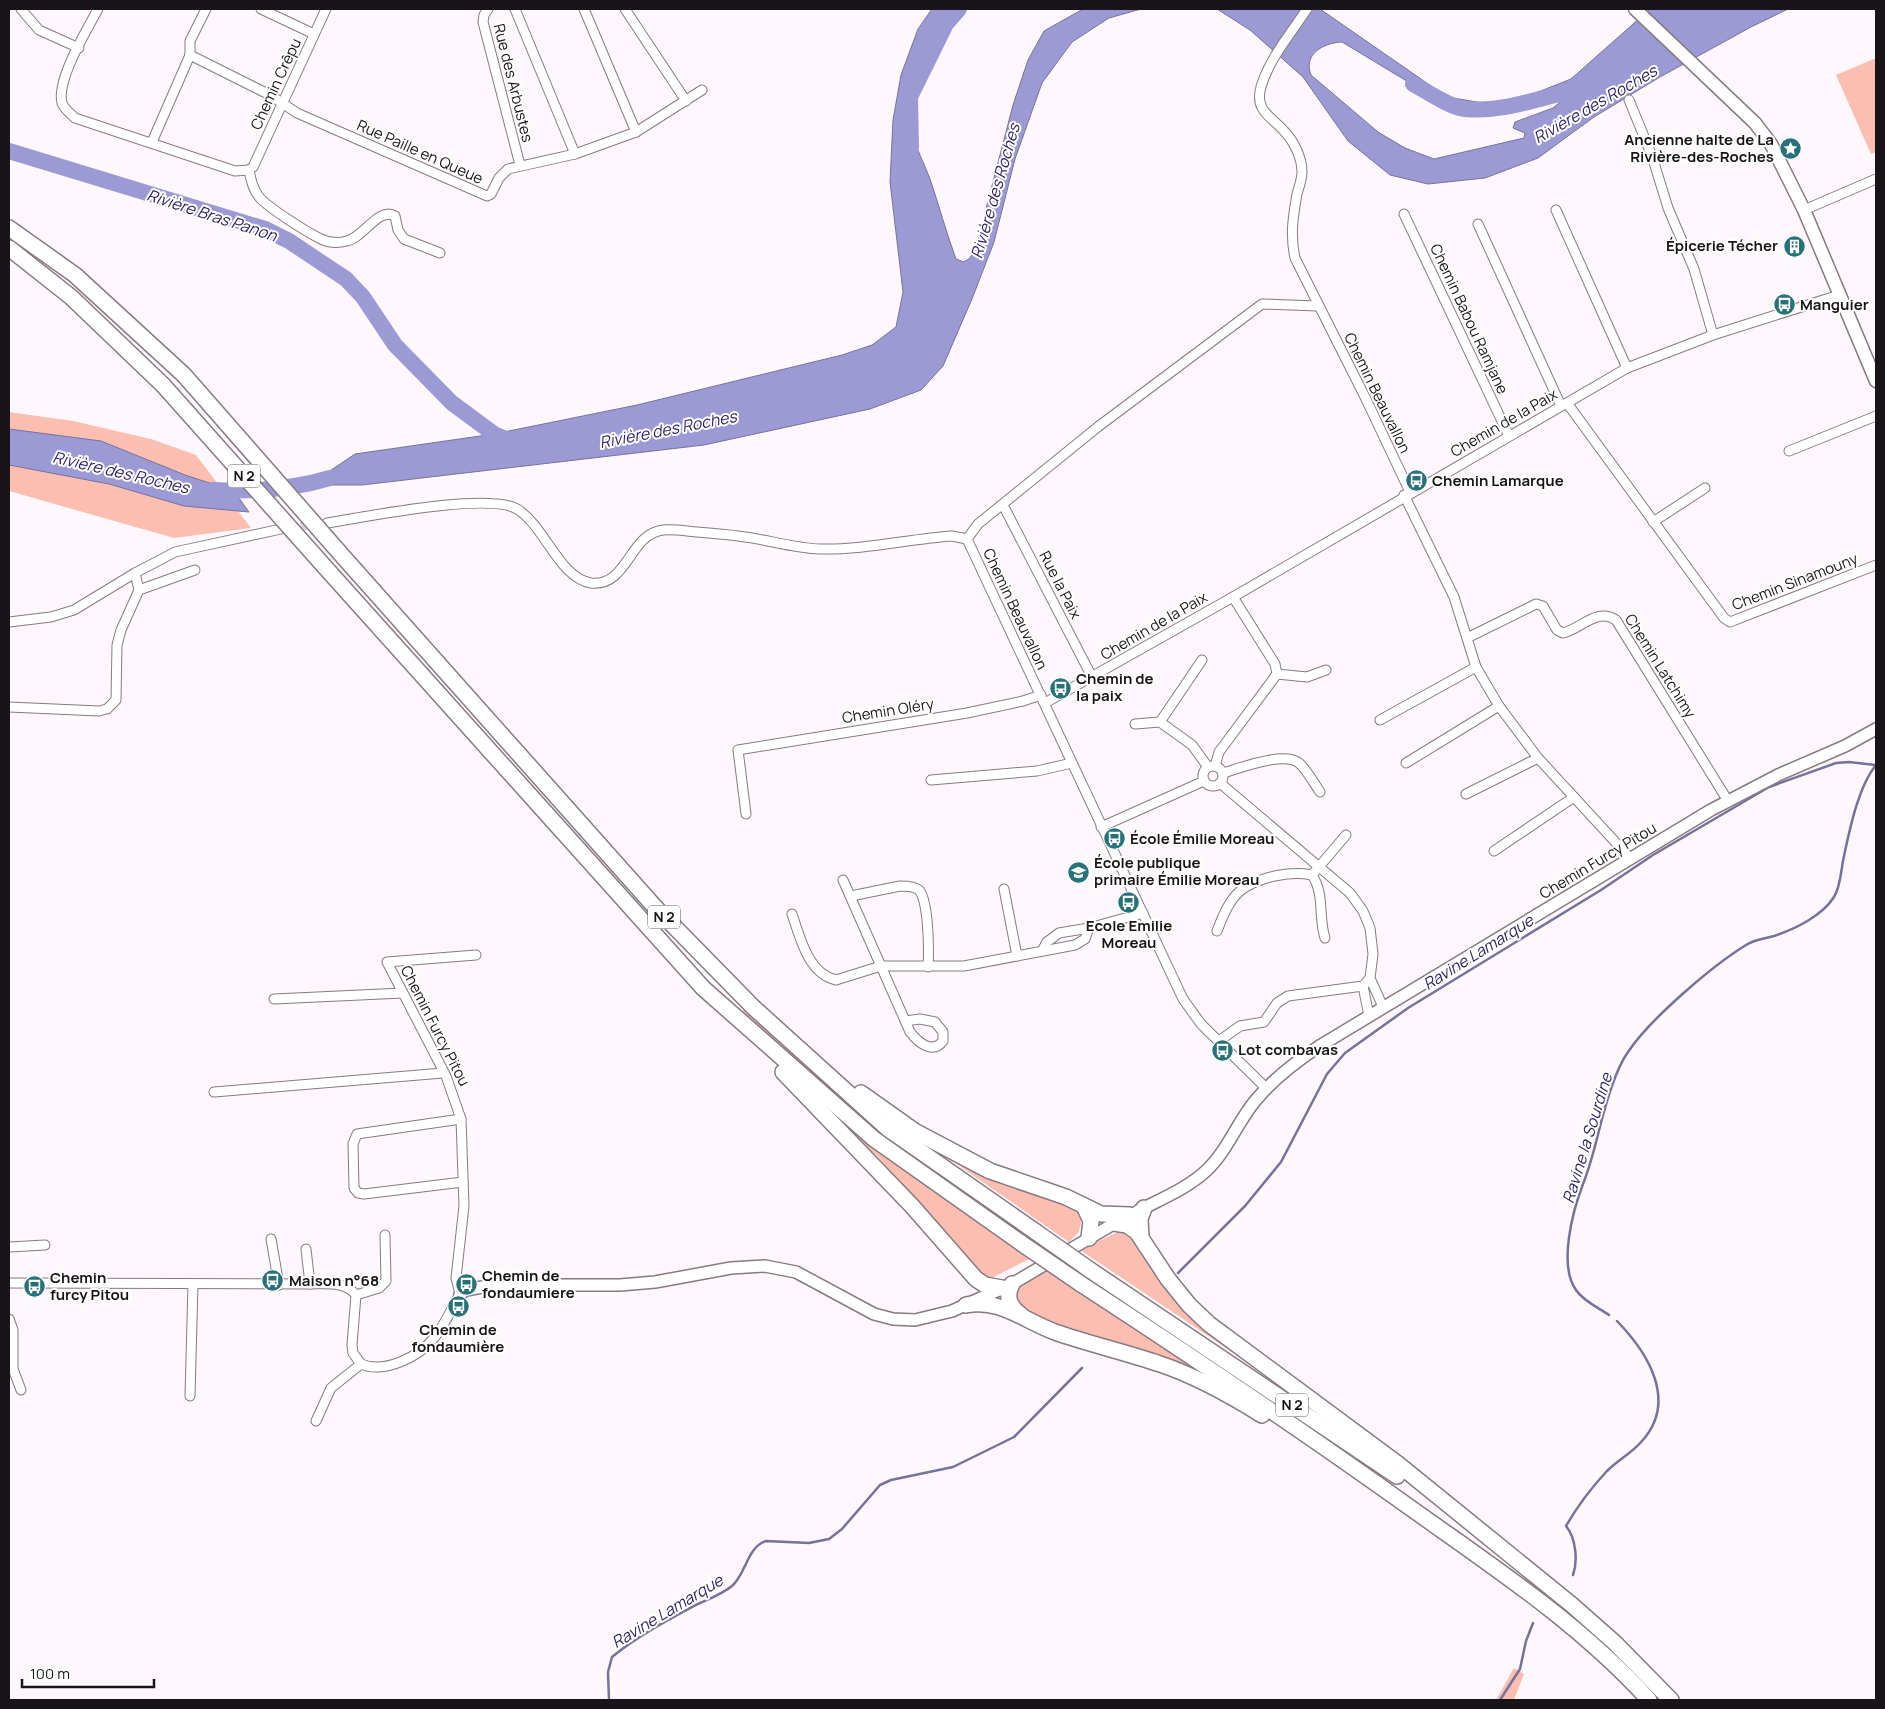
<svg xmlns="http://www.w3.org/2000/svg" width="1885" height="1709" font-family="Manrope,sans-serif">
	<rect width="100%" height="100%" fill="#fef8fc"/>
	<!-- green -->
	<g fill="#fdbeb2">
		<polygon points="1876,58 1876,152 1871,154 1836,75"/>
		<polygon points="9,412 73,421 151,439 196,455 251,528 174,538 9,491"/>
		<polygon points="744,1010 866,1118 1052,1248 1047,1253 864,1122 739,1013"/>
		<polygon points="854,1130 1031,1258 990,1279 981,1276 878,1157 851,1133"/>
		<polygon points="935,1149 1077,1208 1082,1216 1079,1232 1069,1242"/>
		<polygon points="1122,1230 1129,1232 1176,1300 1280,1384 1080,1250"/>
		<polygon points="1067,1258 1361,1458 1359,1462 1063,1262"/>
		<polygon points="1046,1268 1194,1368 1192,1371 1132,1349 1132,1347 1049,1321 1018,1308 1013,1300 1021,1285"/>
		<polygon points="1514,1668 1524,1674 1514,1700 1496,1700"/>
	</g>
	<!-- water -->
	<g fill="#9c9ad4" stroke="#75729b" fill-rule="evenodd">
		<path d="M932 9H966C938 43 899 84 912 133 916 148 924 163 930 179 939 205 946 232 956 259L964 262 970 258 976 247 1013 105 1028 60 1044 31 1083 9H1141L1109 18 1072 42 1042 83 1015 159 994 242 972 299 943 366 921 390 870 409 704 445 362 485H309L355 454 494 434 637 405 842 355 872 345 896 327 903 292 890 182 893 120 901 75 918 29Z"/>
		<path d="M1217 9H1320L1447 97 1483 103 1523 98 1571 79 1650 9H1788L1751 27 1660 77 1594 117 1538 158 1485 178 1428 184 1390 175 1348 141 1303 77 1250 30ZM1342 42 1420 89 1463 109 1496 110 1516 106 1560 91 1566 97 1553 108 1515 122 1513 128 1525 133 1524 138 1434 159 1405 148 1378 132 1311 75C1303 54 1323 43 1342 42Z"/>
		<polygon points="9,429 101,441 185,475 234,491 249,512 184,506 109,484 9,465"/>
	</g>
	<g fill="none" stroke-linecap="round" stroke-linejoin="round">
		<!-- stream -->
		<g stroke="#75729b" stroke-width="2.5">
			<polyline points="1178,1273 1245,1206 1281,1162 1327,1074 1345,1053 1408,1008 1601,890 1653,855 1769,787 1836,763 1849,762 1875,765"/>
			<path d="M1609 1315C1599 1308 1583 1301 1576 1290 1558 1265 1573 1210 1583 1184 1596 1152 1600 1118 1612 1086 1616 1074 1621 1062 1628 1052 1650 1019 1712 966 1746 945 1755 939 1764 939 1774 936 1795 929 1822 916 1834 897 1840 888 1841 872 1843 861 1849 832 1858 787 1876 765"/>
			<path d="M1573 1575C1578 1561 1576 1538 1566 1526 1577 1507 1592 1487 1607 1471 1618 1460 1632 1453 1642 1441 1678 1401 1648 1353 1617 1321"/>
			<path d="M609 1700 608 1672 612 1657C636 1637 666 1621 694 1606 706 1600 721 1595 732 1586 746 1574 747 1547 766 1541L809 1543 829 1539 842 1529 880 1485 891 1480 953 1467 1014 1437 1082 1368"/>
			<polyline points="1500,1700 1520,1669 1526,1641 1533,1623"/>
		</g>
		<!-- river -->
		<g stroke="#9c9ad4" stroke-width="16">
			<path d="M1413 84C1426 91 1451 108 1465 109 1507 113 1545 95 1585 88"/>
			<polyline points="911,147 910,97 946,24 959,9"/>
			<polyline points="9,151 265,229 289,241 346,279 363,297 395,345 452,403 494,434 513,442"/>
			<path d="M213 490C252 492 293 489 330 478"/>
		</g>
		<!-- minor-tunnel -->
		<polyline stroke="#dcd6da" stroke-width="9" stroke-dasharray="9 4.5" stroke-linecap="butt" points="287,528 317,524"/>
		<defs>
			<g id="minor">
				<polyline points="21,9 39,30 79,48"/>
				<path d="M98 9C87 30 56 80 62 103 64 109 70 113 75 118L235 171 249 170"/>
				<polyline points="261,9 314,34"/>
				<polyline points="488,9 484,15 483,22 520,165"/>
				<polyline points="515,9 575,154"/>
				<polyline points="584,9 636,132"/>
				<polyline points="625,9 686,101"/>
				<path d="M1307 9C1291 33 1269 59 1261 87 1254 111 1272 117 1284 131 1294 141 1302 158 1302 172 1302 179 1299 187 1297 194 1293 217 1290 235 1295 258L1365 397 1410 492"/>
				<polyline points="190,55 270,95 297,113 487,196 491,194 499,178 508,169 575,154 636,132 702,90"/>
				<polyline points="1629,100 1652,156 1668,208 1694,269 1713,335"/>
				<polyline points="152,142 190,55 190,41 206,9"/>
				<path d="M249 170C251 180 253 190 260 198 269 208 308 233 321 239 329 243 339 243 347 241 363 238 379 206 395 216L398 230 404 239 440 253"/>
				<polyline points="249,170 253,167 326,9"/>
				<polyline points="1556,210 1627,368"/>
				<polyline points="1804,210 1876,179"/>
				<polyline points="1404,214 1509,436"/>
				<polyline points="1478,224 1561,406"/>
				<polyline points="1567,403 1724,618 1730,622 1876,565"/>
				<polyline points="1789,451 1876,416"/>
				<polyline points="1404,495 1454,597 1476,667 1499,706 1538,758 1631,859"/>
				<polyline points="1003,505 1092,677"/>
				<polyline points="1653,522 1705,488"/>
				<path d="M327 523C365 517 488 492 517 509 545 526 559 578 591 583 628 587 629 534 663 530 673 529 686 531 697 532 710 533 724 534 738 536 765 539 793 548 820 549 864 550 909 539 952 536L967 539"/>
				<polyline points="967,539 1183,999 1201,1024 1267,1089"/>
				<polyline points="967,539 978,524 1099,426 1262,304 1318,306"/>
				<polyline points="139,590 195,570"/>
				<polyline points="1233,597 1275,664 1277,674 1307,677 1326,670"/>
				<polyline points="9,622 51,617 74,610 135,573 175,552 281,529"/>
				<path d="M1467 638 1536 604 1543 606 1557 630 1563 633C1581 629 1597 607 1616 620L1728 801"/>
				<polyline points="1045,703 1233,597 1627,368 1713,335 1839,295"/>
				<polyline points="9,707 99,711 107,709 116,700 117,645 121,630 139,590 135,573"/>
				<polyline points="1380,720 1476,667"/>
				<polyline points="1160,722 1202,660"/>
				<polyline points="1135,724 1160,722 1192,745 1208,767"/>
				<polyline points="1406,763 1499,706"/>
				<circle cx="1213" cy="776" r="10"/>
				<polyline points="1215,766 1219,752 1277,674"/>
				<path d="M1223 773C1240 768 1284 751 1299 763 1307 770 1314 783 1320 792"/>
				<polyline points="931,780 1037,771 1072,763"/>
				<polyline points="1220,783 1350,893 1363,911 1370,928 1373,954 1370,978 1383,1007"/>
				<polyline points="1466,794 1538,758"/>
				<polyline points="746,814 738,750 967,713 1023,701 1041,695"/>
				<polyline points="1101,827 1204,781"/>
				<polyline points="1494,851 1574,797"/>
				<path d="M843 880 910 1032C918 1042 932 1055 943 1041V1032L935 1022 920 1019 905 1021"/>
				<polyline points="1004,889 1017,956"/>
				<path d="M851 896 900 886C906 886 914 886 919 890 929 902 929 952 928 967"/>
				<path d="M792 914C800 937 808 974 836 980L881 966H964L1075 945 1085 939 1089 928"/>
				<path d="M1217 931C1223 916 1230 897 1244 888 1263 876 1291 871 1312 875"/>
				<path d="M1325 938C1318 917 1325 894 1312 875L1346 835"/>
				<polyline points="1042,951 1047,942 1059,933 1089,928 1143,913"/>
				<polyline points="1363,986 1369,1016"/>
				<polyline points="274,999 403,993"/>
				<polyline points="1219,1041 1240,1026 1264,1022 1277,1003 1288,996 1363,986 1370,978"/>
				<polyline points="214,1092 443,1073"/>
				<polyline points="461,1119 357,1134 353,1144 354,1188 358,1193 364,1194 463,1182"/>
				<polyline points="271,1239 279,1285"/>
				<polyline points="9,1247 45,1245"/>
				<polyline points="306,1249 310,1284"/>
				<path d="M9 1283 310 1284C325 1284 346 1281 356 1295L352 1345 353 1353 361 1364C384 1374 419 1357 434 1338 445 1325 451 1309 460 1294L456 1278 464 1206 461 1119 446 1076 387 962 476 955"/>
				<polyline points="356,1295 379,1288 386,1281 385,1235"/>
				<polyline points="9,1319 13,1330 13,1369 21,1390"/>
				<polyline points="190,1396 193,1284"/>
				<polyline points="316,1421 331,1388 361,1364"/>
			</g>
			<g id="tertiary">
				<path d="M1138 1211C1161 1199 1188 1188 1207 1170 1227 1151 1237 1123 1255 1101 1273 1079 1294 1063 1318 1047L1711 810 1778 775 1845 746 1876 729"/>
				<polyline points="460,1294 466,1290 493,1285 620,1285 655,1282 731,1268 765,1266 796,1272 874,1314 893,1319 915,1320 952,1311 1012,1284 1120,1220"/>
			</g>
			<polyline id="secondary" points="1635,9 1755,123 1771,144 1804,210 1876,381"/>
			<g id="trunk">
				<polyline points="9,228 75,275 184,375"/>
				<polyline points="9,248 71,297 163,385"/>
				<polyline points="339,552 654,906 754,1008 887,1128 1036,1232"/>
				<polyline points="324,566 703,988 874,1139 1021,1243"/>
				<polyline points="783,1072 912,1206 976,1279 985,1285 1002,1288"/>
				<polyline points="861,1093 916,1132 990,1171 1066,1197 1101,1214 1130,1215"/>
				<polyline points="1084,1206 1091,1221 1089,1238"/>
				<polyline points="1114,1223 1127,1225 1137,1232 1168,1279 1189,1305 1209,1324 1398,1464 1572,1605 1615,1643 1671,1700"/>
				<polyline points="1141,1237 1140,1219 1144,1208"/>
				<polyline points="1090,1270 1397,1476"/>
				<path d="M1012 1284C1005 1297 1010 1307 1021 1315"/>
				<path d="M1081 1284C1193 1357 1303 1431 1412 1509 1495 1568 1580 1624 1649 1700"/>
				<path d="M966 1305C999 1298 1025 1321 1055 1332 1089 1344 1125 1352 1160 1364 1196 1376 1230 1395 1262 1415"/>
			</g>
		</defs>
		<!-- minor casing -->
		<use href="#minor" stroke="#877a83" stroke-width="11"/>
		<!-- tertiary casing -->
		<use href="#tertiary" stroke="#877a83" stroke-width="14"/>
		<!-- secondary casing -->
		<use href="#secondary" stroke="#877a83" stroke-width="15"/>
		<!-- trunk casing -->
		<use href="#trunk" stroke="#877a83" stroke-width="18"/>
		<!-- minor -->
		<use href="#minor" stroke="#fff" stroke-width="9"/>
		<!-- tertiary -->
		<use href="#tertiary" stroke="#fff" stroke-width="11"/>
		<!-- secondary -->
		<use href="#secondary" stroke="#fff" stroke-width="12"/>
		<!-- trunk -->
		<use href="#trunk" stroke="#fff" stroke-width="15"/>
		<defs>
			<g id="trunk-bridge">
				<polyline points="184,375 339,552"/>
				<polyline points="163,385 324,566"/>
				<polyline points="1036,1232 1090,1270"/>
				<polyline points="1021,1243 1081,1284"/>
			</g>
		</defs>
		<!-- trunk-bridge casing -->
		<use href="#trunk-bridge" stroke="#877a83" stroke-width="18" stroke-linecap="butt"/>
		<!-- trunk-bridge -->
		<use href="#trunk-bridge" stroke="#fff" stroke-width="15"/>
	</g>
	<!-- icons -->
	<defs>
		<symbol id="sight-disc" viewBox="-11 -11 22 22"><circle r="9.5" fill="#277179" stroke="#fff"/><path d="M0-6L1.8-2.2L6-1.7L2.9 1.2L3.7 5.4L0 3.3L-3.7 5.4L-2.9 1.2L-6-1.7L-1.8-2.2Z" fill="#fff"/></symbol>
		<symbol id="building-disc" viewBox="-11 -11 22 22"><circle r="9.5" fill="#277179" stroke="#fff"/><path d="M-4-6H4V6H1V3H-1V6H-4ZM-2.5-4.3h1.7v1.8h-1.7ZM.8-4.3h1.7v1.8H.8ZM-2.5-1h1.7V.8h-1.7ZM.8-1h1.7V.8H.8Z" fill="#fff"/></symbol>
		<symbol id="bus-disc" viewBox="-11 -11 22 22"><circle r="9.5" fill="#277179" stroke="#fff"/><path d="M-5-6H5V4H4V6H2V4H-2V6H-4V4H-5ZM-3.5-4V0h7V-4ZM-3.5 1.2v1.5H-2V1.2ZM2 1.2v1.5H3.5V1.2Z" fill="#fff"/></symbol>
		<symbol id="school-disc" viewBox="-11 -11 22 22"><circle r="9.5" fill="#277179" stroke="#fff"/><path d="M0-5L7-2L0 1L-7-2ZM-4 1L0 2.5L4 1V4Q0 6-4 4Z" fill="#fff"/></symbol>
	</defs>
	<g fill-rule="evenodd">
		<use href="#sight-disc" x="1778" y="136" width="25" height="25"/>
		<use href="#building-disc" x="1782" y="234" width="25" height="25"/>
		<use href="#bus-disc" x="1772" y="292" width="25" height="25"/>
		<use href="#bus-disc" x="1404" y="468" width="25" height="25"/>
		<use href="#bus-disc" x="1048" y="676" width="25" height="25"/>
		<use href="#bus-disc" x="1102" y="826" width="25" height="25"/>
		<use href="#school-disc" x="1066" y="860" width="25" height="25"/>
		<use href="#bus-disc" x="1116" y="890" width="25" height="25"/>
		<use href="#bus-disc" x="1210" y="1038" width="25" height="25"/>
		<use href="#bus-disc" x="260" y="1268" width="25" height="25"/>
		<use href="#bus-disc" x="454" y="1272" width="25" height="25"/>
		<use href="#bus-disc" x="22" y="1274" width="25" height="25"/>
		<use href="#bus-disc" x="446" y="1294" width="25" height="25"/>
	</g>
	<g text-anchor="middle" stroke-width="4" stroke-linejoin="round" paint-order="stroke">
		<!-- shield labels -->
		<g fill="#fff" stroke="#5e5a5d" stroke-width="1">
			<rect x="228" y="464.5" width="32" height="23" rx="4"/>
			<rect x="648" y="905.5" width="32" height="23" rx="4"/>
			<rect x="1276" y="1393.5" width="32" height="23" rx="4"/>
		</g>
		<g font-size="14" font-weight="bold" fill="#191417">
			<text x="244" y="481">N 2</text>
			<text x="664" y="922">N 2</text>
			<text x="1292" y="1410">N 2</text>
		</g>
		<!-- street labels -->
		<g font-size="15" fill="#191417" stroke="#fff">
			<text transform="translate(513 83) rotate(76)" y="5">Rue des Arbustes</text>
			<text transform="translate(276 84) rotate(-65)" y="5">Chemin Crêpu</text>
			<text transform="translate(420 152) rotate(24)" y="5">Rue Paille en Queue</text>
			<text transform="translate(1469 319) rotate(65)" y="5">Chemin Babou Ramjane</text>
			<text transform="translate(1377 393) rotate(64)" y="5">Chemin Beauvallon</text>
			<text transform="translate(1504 423) rotate(-30)" y="5">Chemin de la Paix</text>
			<text transform="translate(1795 582) rotate(-21)" y="5">Chemin Sinamouny</text>
			<text transform="translate(1060 585) rotate(63)" y="5">Rue la Paix</text>
			<text transform="translate(1015 609) rotate(65)" y="5">Chemin Beauvallon</text>
			<text transform="translate(1154 626) rotate(-30)" y="5">Chemin de la Paix</text>
			<text transform="translate(1660 666) rotate(58)" y="5">Chemin Latchimy</text>
			<text transform="translate(888 711) rotate(-9)" y="5">Chemin Oléry</text>
			<text transform="translate(1598 861) rotate(-31)" y="5">Chemin Furcy Pitou</text>
			<text transform="translate(435 1026) rotate(63)" y="5">Chemin Furcy Pitou</text>
		</g>
		<!-- poi labels -->
		<g font-size="15" font-weight="bold" fill="#191417" stroke="#fff" text-anchor="start">
			<text x="1774" y="145" text-anchor="end">Ancienne halte de La<tspan x="1774" dy="17">Rivière-des-Roches</tspan></text>
			<text x="1778" y="251" text-anchor="end">Épicerie Técher</text>
			<text x="1800" y="310">Manguier</text>
			<text x="1432" y="486">Chemin Lamarque</text>
			<text x="1076" y="684">Chemin de<tspan x="1076" dy="17">la paix</tspan></text>
			<text x="1130" y="844">École Émilie Moreau</text>
			<text x="1094" y="868">École publique<tspan x="1094" dy="17">primaire Émilie Moreau</tspan></text>
			<text x="1129" y="931" text-anchor="middle">Ecole Emilie<tspan x="1129" dy="17">Moreau</tspan></text>
			<text x="1238" y="1055">Lot combavas</text>
			<text x="482" y="1281">Chemin de<tspan x="482" dy="17">fondaumiere</tspan></text>
			<text x="50" y="1283">Chemin<tspan x="50" dy="17">furcy Pitou</tspan></text>
			<text x="289" y="1286">Maison n°68</text>
			<text x="458" y="1335" text-anchor="middle">Chemin de<tspan x="458" dy="17">fondaumière</tspan></text>
		</g>
		<!-- water labels -->
		<g font-size="16" font-style="italic" fill="#2b1f63" stroke="#fff">
			<text transform="translate(1595 104) rotate(-30)" y="6">Rivière des Roches</text>
			<text transform="translate(995 191) rotate(-74)" y="6">Rivière des Roches</text>
			<text transform="translate(212 215) rotate(18)" y="6">Rivière Bras Panon</text>
			<text transform="translate(668 429) rotate(-11)" y="6">Rivière des Roches</text>
			<text transform="translate(121 472) rotate(13)" y="6">Rivière des Roches</text>
			<text transform="translate(1478 952) rotate(-32)" y="6">Ravine Lamarque</text>
			<text transform="translate(1587 1138) rotate(-73)" y="6">Ravine la Sourdine</text>
			<text transform="translate(667 1611) rotate(-31)" y="6">Ravine Lamarque</text>
		</g>
	</g>
	<!-- border -->
	<rect width="1885" height="1709" fill="none" stroke="#191417" stroke-width="20"/>
	<!-- scale -->
	<path d="M22 1679v8h132v-8" fill="none" stroke="#191417" stroke-width="2.5"/>
	<text x="30" y="1679" font-size="15" fill="#191417" stroke="#ffffff" stroke-width="4" paint-order="stroke">100 m</text>
</svg>
